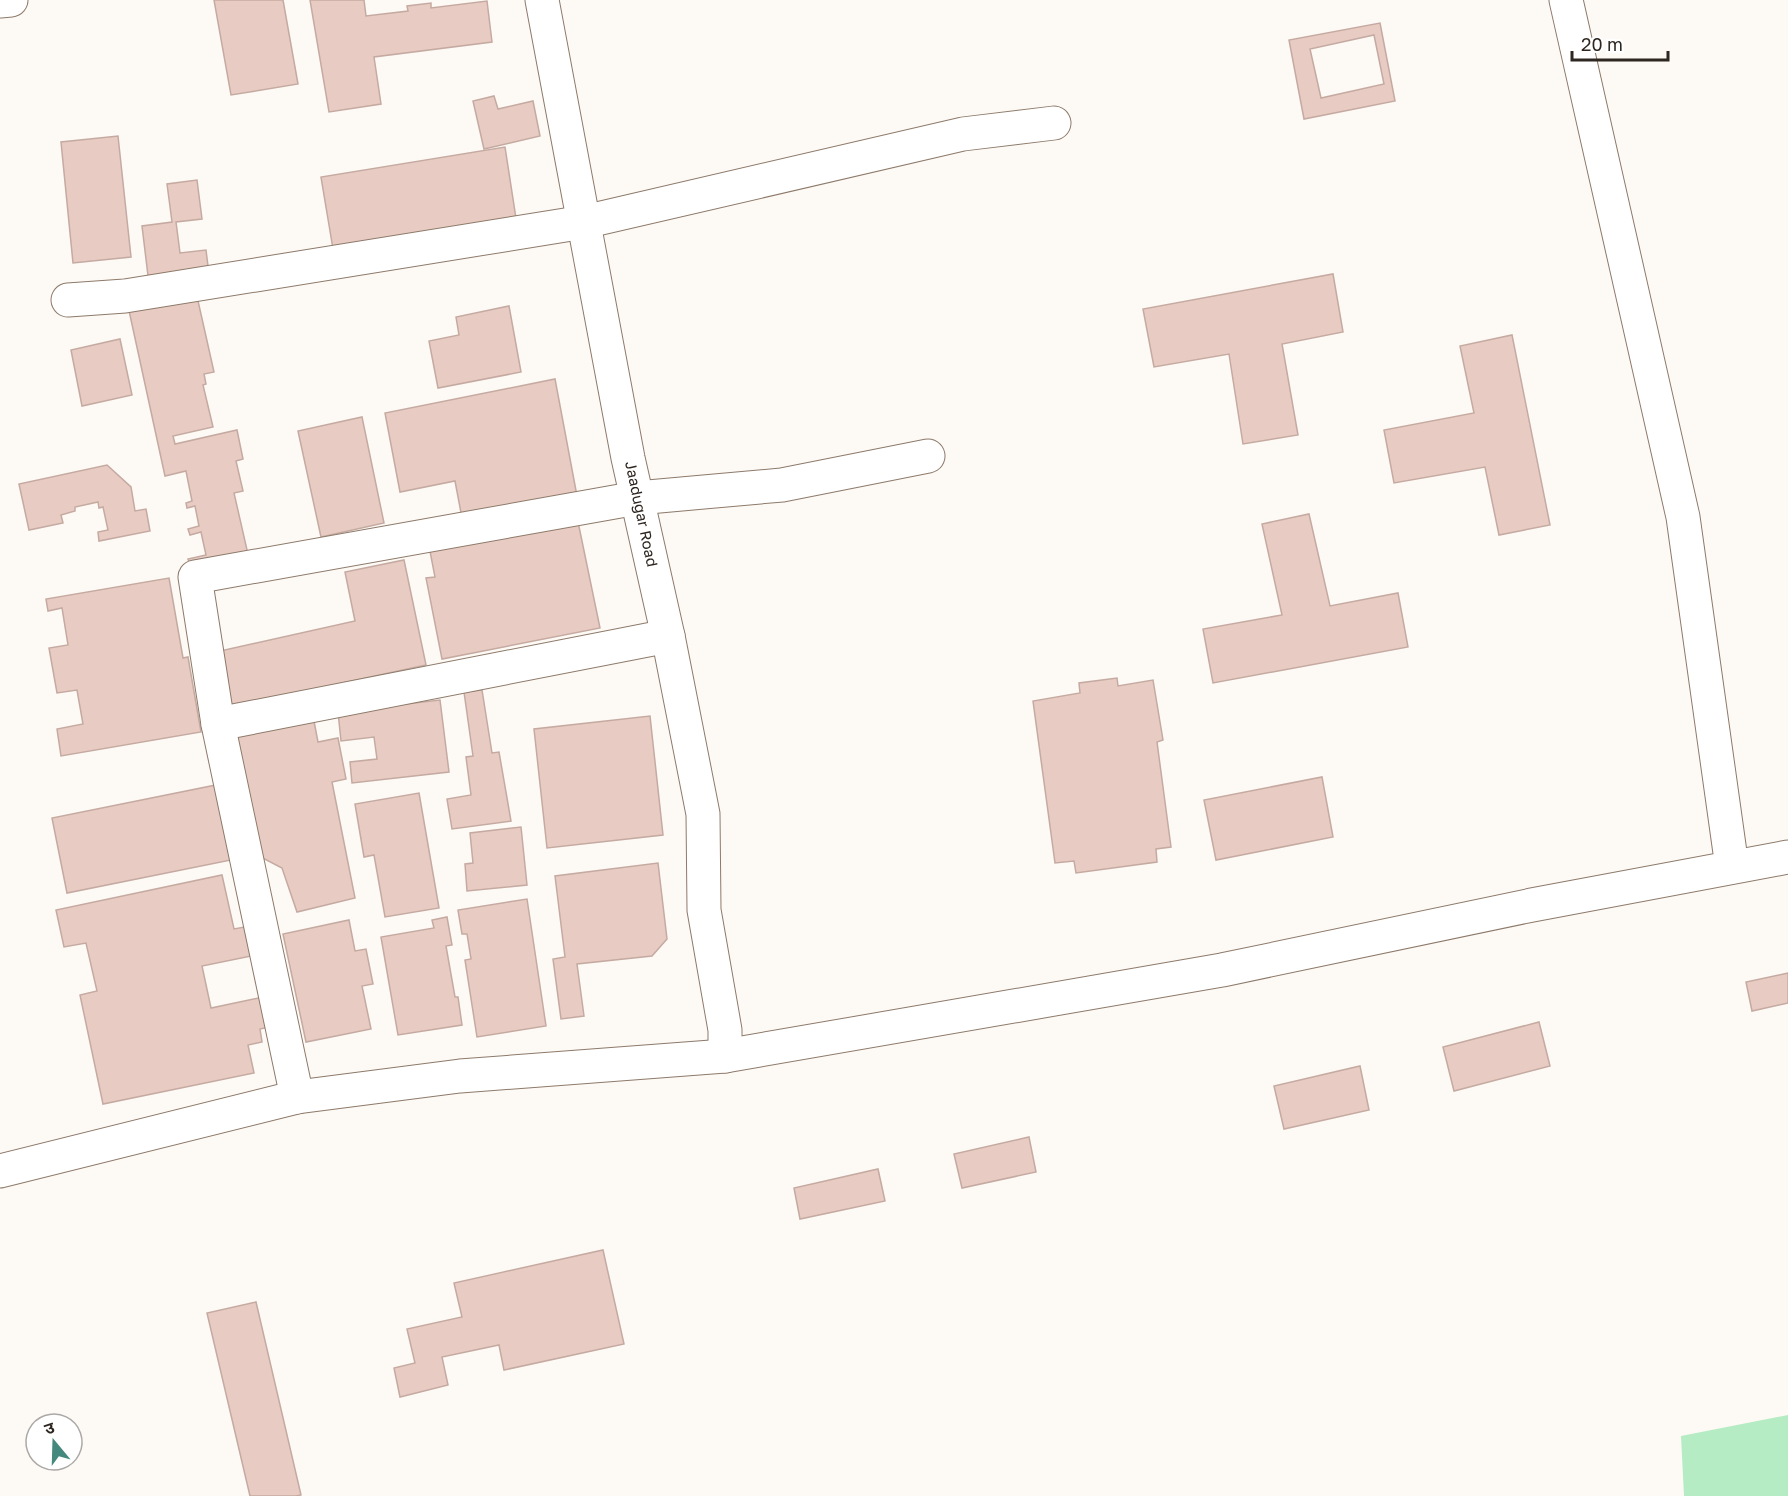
<svg xmlns="http://www.w3.org/2000/svg" width="1788" height="1496" font-family="'Golos Text','Noto Sans Devanagari',sans-serif">
	<rect width="100%" height="100%" fill="#fdf9f5"/>
	<!-- green -->
	<polygon fill="#b5ecc3" points="1788,1415 1788,1496 1684,1496 1681,1436"/>
	<!-- building -->
	<g fill="#e8ccc3" stroke="#c5aaa1" stroke-width="1.5" fill-rule="evenodd">
		<polygon points="214,0 283,0 298,84 231,95"/>
		<polygon points="310,0 364,0 366,16 408,11 407,6 431,3 431,8 487,1 492,42 374,57 381,104 329,112"/>
		<path d="M1380 23 1395 101 1304 119 1289 40ZM1374 35 1384 84 1321 98 1310 49Z"/>
		<polygon points="494,96 498,109 533,101 540,136 484,149 473,101"/>
		<polygon points="118,136 131,257 73,263 61,142"/>
		<polygon points="505,147 517,225 334,255 321,177"/>
		<polygon points="197,180 202,219 176,222 180,253 206,250 208,266 149,284 142,226 172,222 167,184"/>
		<polygon points="1333,274 1343,332 1282,344 1298,435 1243,444 1229,354 1154,367 1143,309"/>
		<polygon points="196,292 214,372 204,374 206,384 203,385 213,427 173,436 175,444 237,430 243,459 236,461 243,491 234,493 250,563 191,568 188,559 206,555 201,532 190,535 188,529 199,526 195,506 187,508 186,503 192,501 186,471 165,476 128,306"/>
		<polygon points="509,306 521,372 438,388 429,341 459,335 456,317"/>
		<polygon points="1512,335 1550,525 1499,535 1485,467 1394,483 1384,430 1474,413 1460,346"/>
		<polygon points="120,339 132,395 82,406 71,350"/>
		<polygon points="555,379 577,496 462,518 455,481 400,492 385,413"/>
		<polygon points="362,417 384,523 321,537 298,431"/>
		<polygon points="107,465 131,487 135,511 146,509 150,531 99,541 98,532 108,530 103,507 99,508 98,502 75,507 75,511 61,515 63,523 29,530 19,484"/>
		<polygon points="1309,514 1330,606 1398,593 1408,647 1213,683 1203,629 1282,615 1262,524"/>
		<polygon points="577,517 600,628 442,659 426,578 435,577 429,546"/>
		<polygon points="404,560 426,665 222,709 211,653 355,621 345,572"/>
		<polygon points="169,578 183,658 188,657 201,732 61,756 57,729 83,724 77,690 57,693 49,648 68,645 62,608 48,611 46,599"/>
		<polygon points="1117,678 1118,686 1153,680 1163,740 1157,742 1171,847 1156,849 1157,862 1076,873 1074,861 1055,863 1033,701 1080,693 1079,683"/>
		<polygon points="482,690 492,753 499,752 511,821 452,829 447,799 471,795 466,757 473,756 464,692"/>
		<polygon points="440,700 449,772 352,783 350,762 377,759 374,737 341,741 338,712"/>
		<polygon points="313,716 318,742 338,738 346,779 332,782 355,898 297,912 282,868 255,854 232,732"/>
		<polygon points="650,716 663,835 547,848 534,729"/>
		<polygon points="1322,777 1333,837 1216,860 1204,800"/>
		<polygon points="221,784 236,859 67,893 52,818"/>
		<polygon points="419,793 439,908 385,917 374,855 364,857 355,804"/>
		<polygon points="521,827 527,885 467,891 465,864 473,863 470,833"/>
		<polygon points="658,863 667,939 652,956 577,964 584,1016 561,1019 553,959 565,957 555,876"/>
		<polygon points="222,875 234,929 250,926 256,955 202,966 211,1008 268,996 274,1026 260,1029 262,1042 248,1045 254,1073 103,1104 80,995 97,991 86,943 64,947 56,910"/>
		<polygon points="527,899 546,1026 477,1037 465,960 471,959 467,934 462,934 458,910"/>
		<polygon points="447,917 452,945 446,946 455,997 458,997 462,1025 398,1035 381,937 434,928 432,920"/>
		<polygon points="349,920 355,951 366,949 373,984 362,986 371,1029 306,1042 283,934"/>
		<polygon points="1788,973 1788,1003 1752,1011 1746,982"/>
		<polygon points="1539,1022 1550,1066 1454,1091 1443,1047"/>
		<polygon points="1360,1066 1369,1110 1284,1129 1274,1086"/>
		<polygon points="1029,1137 1036,1172 962,1188 954,1154"/>
		<polygon points="878,1169 885,1201 800,1219 794,1188"/>
		<polygon points="603,1250 624,1344 504,1370 499,1345 442,1357 448,1385 400,1397 394,1368 415,1363 407,1329 462,1317 454,1283"/>
		<polygon points="256,1302 301,1495 296,1496 250,1496 207,1313"/>
	</g>
	<g fill="none" stroke-linecap="round" stroke-linejoin="round">
		<defs>
			<g id="minor">
				<polyline points="542,0 628,458 668,636 703,814 704,910 725,1030 725,1056"/>
				<polyline points="1566,0 1683,517 1732,867"/>
				<polyline points="0,1 11,0"/>
				<polyline points="68,300 125,296 584,222 963,134 1054,123"/>
				<polyline points="218,724 668,636"/>
				<polyline points="297,1097 218,724 195,577 637,498 782,485 928,456"/>
				<polyline points="0,1171 297,1097 460,1076 725,1056 1222,970 1532,905 1788,857"/>
			</g>
		</defs>
		<!-- minor casing -->
		<use href="#minor" stroke="#8d7a6a" stroke-width="35"/>
		<!-- minor -->
		<use href="#minor" stroke="#fff" stroke-width="33"/>
	</g>
	<g text-anchor="middle" stroke-width="4.5" stroke-linejoin="round" paint-order="stroke">
		<!-- street labels -->
		<g font-size="15" fill="#2e2620" stroke="#fff">
			<text transform="translate(641 514) rotate(78)" y="5">Jaadugar Road</text>
		</g>
	</g>
	<!-- north arrow -->
	<g transform="translate(54 1442) rotate(341)"><circle r="28" fill="#ffffff" stroke="#aba8a6" stroke-width="1.5"/>
	<path d="M0-4.5L10 22L0 15L-10 22Z" fill="#45897e"/>
	<text y="-9" font-size="16" font-weight="bold" text-anchor="middle" fill="#2e2620">उ</text>
	</g>
	<!-- scale -->
	<path d="M1572 51v9h96v-9" fill="none" stroke="#2e2620" stroke-width="3"/>
	<text x="1581" y="51" font-size="18" fill="#2e2620" stroke="#ffffff" stroke-width="4.5" paint-order="stroke">20 m</text>
</svg>
